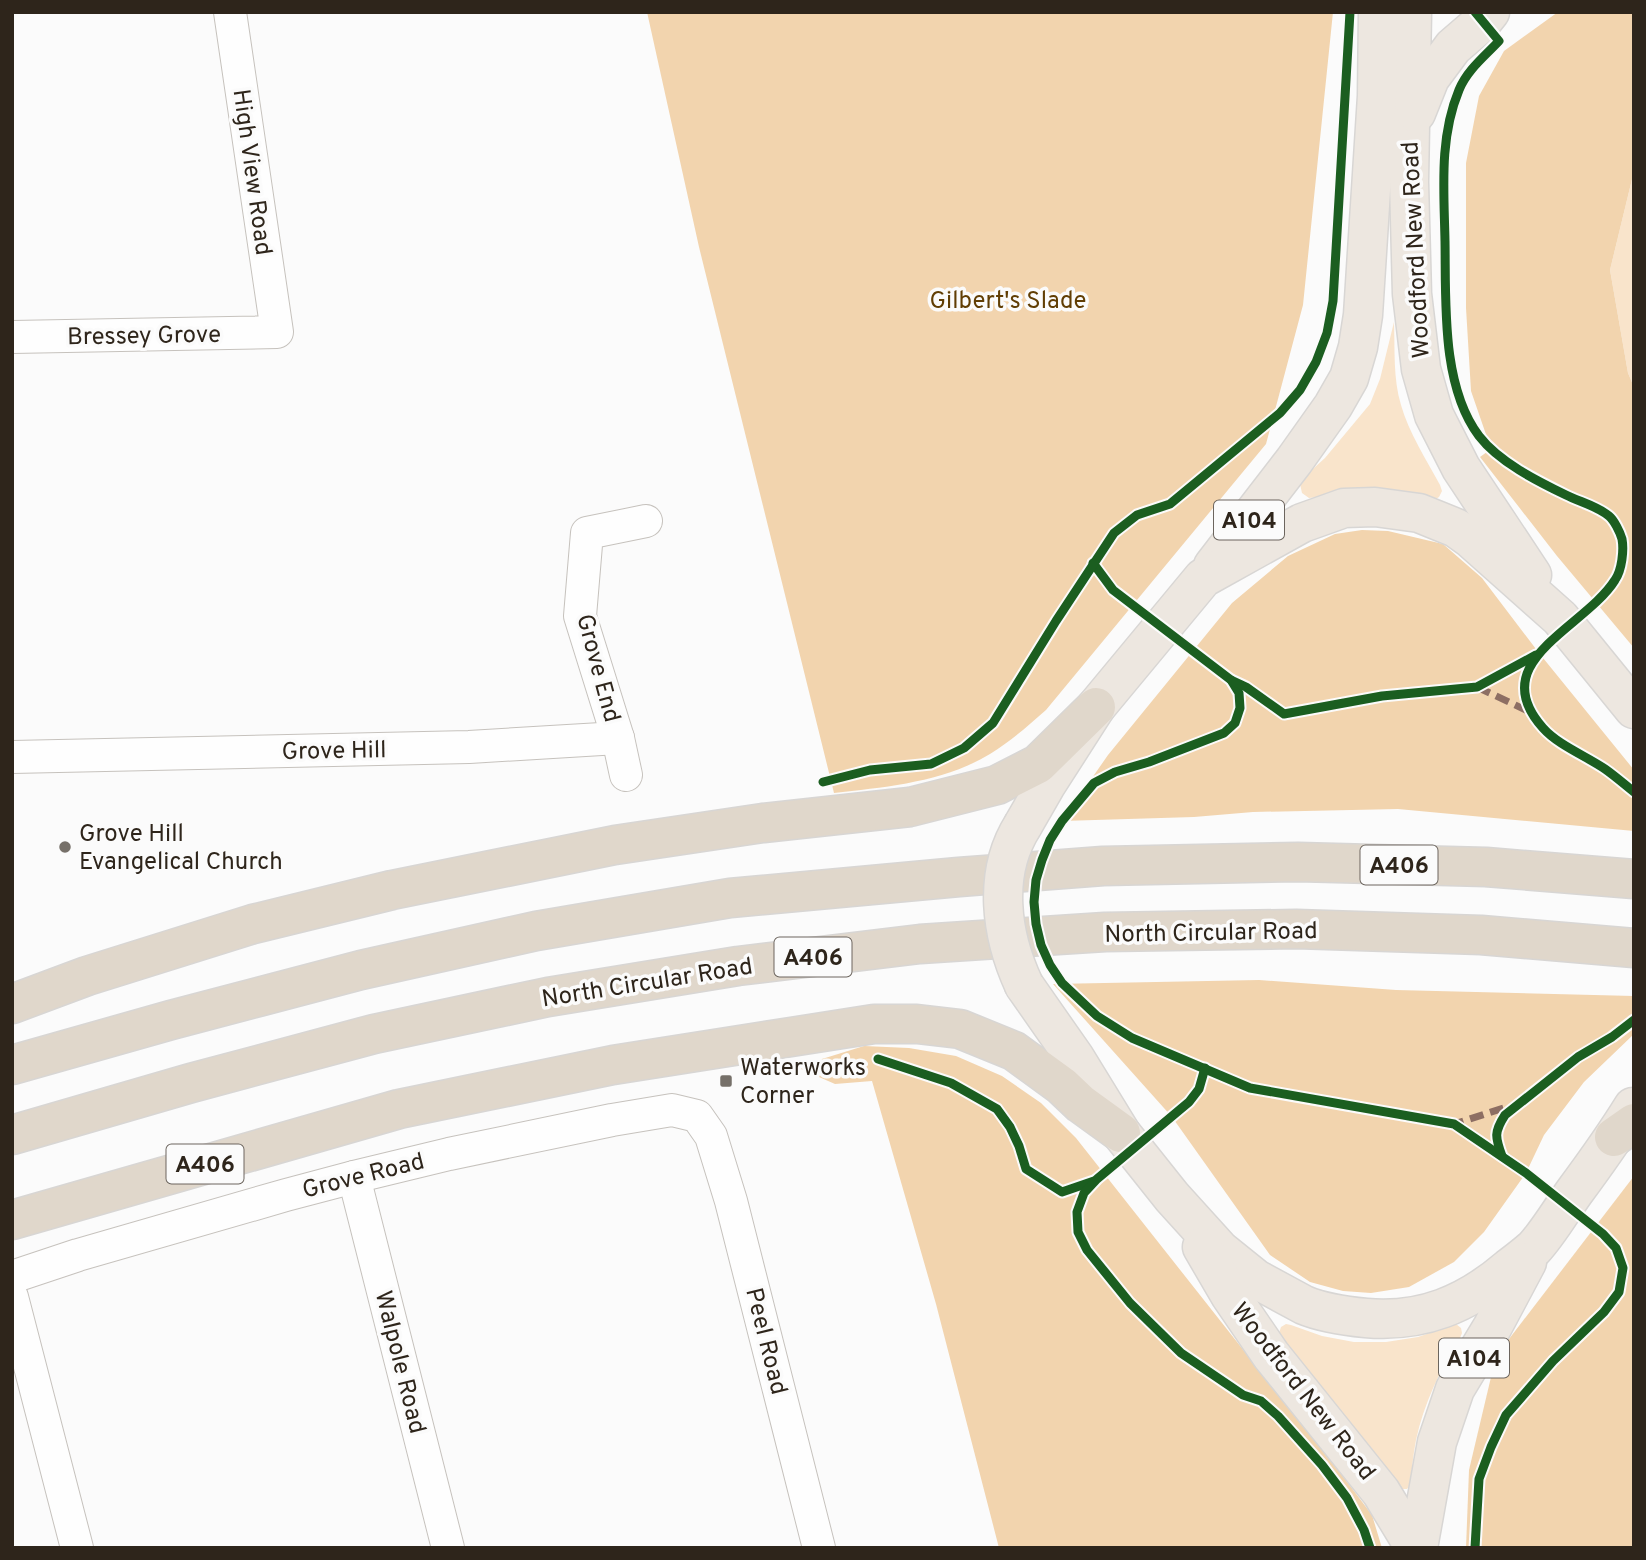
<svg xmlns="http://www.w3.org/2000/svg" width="1646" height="1560" font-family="Overpass,sans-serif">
	<rect width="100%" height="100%" fill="#fbfbfb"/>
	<!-- green -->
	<g fill="#f9e4cb">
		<polygon points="1634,171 1634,387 1628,373 1610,270"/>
		<path d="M1394 322C1395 349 1393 379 1401 405 1409 433 1426 459 1440 485L1442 491 1439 497 1434 500 1318 497 1309 498 1302 493 1300 484 1304 477 1325 458 1370 404 1380 379Z"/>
		<path d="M1286 1324 1291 1325 1322 1336 1354 1342H1386L1418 1337 1456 1324 1461 1328 1462 1333 1460 1338C1440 1370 1424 1403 1416 1440 1413 1455 1412 1470 1410 1485L1407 1489H1401L1285 1345 1279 1333 1281 1327Z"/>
	</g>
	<!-- forest -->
	<g fill="#f2d4ae">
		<path d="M647 12H1333L1303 305 1266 444 1046 710C1028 726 1011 741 990 754 944 782 887 787 834 793L699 247Z"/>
		<polygon points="1558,12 1634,12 1634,171 1610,270 1628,373 1634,387 1634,648 1557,556 1480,457 1491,449 1471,391 1466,308 1466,163 1479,96 1504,51"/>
		<polygon points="1362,530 1388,531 1443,544 1482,578 1539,653 1634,770 1634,831 1398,809 1253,812 1194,817 1062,821 1108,755 1232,603 1288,556 1335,534"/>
		<polygon points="1259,980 1396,990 1634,996 1634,1034 1584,1082 1544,1135 1526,1173 1484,1232 1454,1262 1409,1287 1371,1293 1343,1291 1310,1282 1270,1255 1172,1117 1053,984"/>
		<polygon points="864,1046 909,1048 956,1056 1002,1076 1041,1103 1076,1138 1342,1475 1372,1515 1382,1548 999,1548 936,1304 872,1081 835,1084 796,1067"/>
		<polygon points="1634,1176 1634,1548 1466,1548 1469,1470 1496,1356"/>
	</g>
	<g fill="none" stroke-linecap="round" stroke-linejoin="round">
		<defs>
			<g id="minor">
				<polyline points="12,337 277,332 230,12"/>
				<polyline points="12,757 469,747 618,738"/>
				<polyline points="626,775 618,738 580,616 587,533 646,521"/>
				<polyline points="354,1177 448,1548"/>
				<polyline points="12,1277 78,1255 286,1195 354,1177 449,1154 612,1120 672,1110 697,1116 711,1136 731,1201 819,1548"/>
				<polyline points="12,1297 77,1548"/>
			</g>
			<g id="major">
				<polyline points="1412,12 1409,182 1412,294 1421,369 1434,415 1461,468 1532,575"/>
				<polyline points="1416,113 1430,78 1453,47 1482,22 1490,12"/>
				<polyline points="1213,566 1294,461 1333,406 1349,378 1358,347 1363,315 1377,96 1378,12"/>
				<polyline points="1023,825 1046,785 1096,707 1203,578 1302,523 1344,508 1375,507 1419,513 1456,528 1470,538 1560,618 1634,709"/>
				<path d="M1024 985 1075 1058 1121 1133 1172 1197 1220 1250 1256 1279 1304 1305C1323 1313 1345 1316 1366 1318 1422 1323 1467 1304 1509 1268 1517 1262 1526 1255 1534 1248 1548 1233 1562 1209 1575 1191 1595 1164 1615 1136 1633 1107"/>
				<polyline points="1202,1247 1230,1295 1271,1355 1381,1492 1415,1548"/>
				<polyline points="1418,1548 1437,1442 1455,1389 1493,1326 1527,1262"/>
			</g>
			<g id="highway">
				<polyline points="12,1004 87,976 253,924 392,890 615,845 763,823 910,807 997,785 1038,764 1096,707"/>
				<polyline points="12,1065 171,1020 361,970 536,931 730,898 959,877 1103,866 1298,862 1486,867 1634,879"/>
				<polyline points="12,1135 191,1083 374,1034 548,997 738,966 920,944 1105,932 1296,929 1481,935 1634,948"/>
				<polyline points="1614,1137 1634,1123"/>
				<polyline points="12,1220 399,1109 613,1065 874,1024 917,1024 960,1029 1014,1051 1062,1086 1081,1104 1121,1133"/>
			</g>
		</defs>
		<!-- minor casing -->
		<use href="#minor" stroke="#c6c2bd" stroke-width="34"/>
		<!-- major casing -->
		<use href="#major" stroke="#d8d6d4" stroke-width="41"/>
		<!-- highway casing -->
		<use href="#highway" stroke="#d8d6d4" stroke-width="41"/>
		<!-- minor -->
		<use href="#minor" stroke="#fefefe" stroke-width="32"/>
		<!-- major -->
		<use href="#major" stroke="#ede7e0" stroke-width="38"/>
		<!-- highway -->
		<use href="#highway" stroke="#e0d7cb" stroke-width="38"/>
		<defs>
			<path id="major-bridge" d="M1023 825C992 874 1001 935 1024 985"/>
		</defs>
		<!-- major-bridge casing -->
		<use href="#major-bridge" stroke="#d8d6d4" stroke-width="41" stroke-linecap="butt"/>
		<!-- major-bridge -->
		<use href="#major-bridge" stroke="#ede7e0" stroke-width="38"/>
		<!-- quiet -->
		<g stroke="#8d6e63" stroke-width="7" stroke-dasharray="14 7" stroke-linecap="butt">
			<polyline points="1477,687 1530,712"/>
			<polyline points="1450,1123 1454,1124 1510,1106"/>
		</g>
		<defs>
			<g id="cycleway">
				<path d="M1475 12 1499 41C1485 56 1467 70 1459 90 1439 138 1444 190 1445 241 1446 301 1441 386 1479 436 1499 462 1537 481 1566 495 1580 502 1597 506 1609 516 1614 520 1620 532 1622 539 1624 550 1622 570 1615 580 1585 628 1483 661 1543 728 1558 745 1586 756 1605 769 1615 776 1624 784 1634 792"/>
				<polyline points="1093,563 1113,590 1231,680 1239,693 1240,708 1235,723 1224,733 1149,762 1115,772 1094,783 1062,821 1050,840 1042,860 1036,880 1034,902 1036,924 1041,945 1050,965 1062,983 1097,1016 1132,1038 1250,1088 1454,1124 1526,1173 1603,1234 1616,1248 1623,1268 1619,1292 1604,1312 1553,1361 1506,1415 1491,1447 1479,1479 1475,1548"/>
				<polyline points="1231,680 1246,687 1284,714 1382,696 1477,687 1536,655"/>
				<polyline points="823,782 870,770 931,764 964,748 993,723 1056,621 1114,533 1137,515 1170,504 1280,413 1300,390 1316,362 1327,333 1333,301 1350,12"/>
				<polyline points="878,1059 951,1083 997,1109 1010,1127 1019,1146 1026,1169 1062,1192 1094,1181"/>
				<polyline points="1205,1068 1199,1089 1189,1102 1097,1179 1084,1193 1077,1212 1078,1232 1087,1250 1130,1303 1181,1353 1243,1395 1261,1401 1278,1416 1322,1465 1347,1498 1364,1530 1370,1548"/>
				<path d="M1502 1156C1495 1137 1494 1132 1505 1115L1578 1057 1612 1037 1634 1020"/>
			</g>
		</defs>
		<!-- cycleway casing -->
		<use href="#cycleway" stroke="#fbfbfb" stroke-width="13"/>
		<!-- cycleway -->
		<use href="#cycleway" stroke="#1b5e20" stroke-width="9"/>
	</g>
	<!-- markers -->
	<g fill="#767069" stroke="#fbfbfb" stroke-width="2.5">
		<circle cx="65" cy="847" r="7"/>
		<rect x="719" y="1074" width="14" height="14" rx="3.5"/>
	</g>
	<g text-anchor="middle" stroke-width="7" stroke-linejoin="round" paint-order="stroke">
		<!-- shield labels -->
		<g fill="#fbfbfb" stroke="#6c655e" stroke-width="2">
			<rect x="1214" y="500.5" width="70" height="39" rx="5"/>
			<rect x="1360.5" y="845.5" width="77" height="39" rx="5"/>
			<rect x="774.5" y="937.5" width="77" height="39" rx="5"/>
			<rect x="166.5" y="1144.5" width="77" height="39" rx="5"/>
			<rect x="1439" y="1338.5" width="70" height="39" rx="5"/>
		</g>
		<g font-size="23" font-weight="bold" fill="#2e251b">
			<text x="1249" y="528">A104</text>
			<text x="1399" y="873">A406</text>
			<text x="813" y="965">A406</text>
			<text x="205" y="1172">A406</text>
			<text x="1474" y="1366">A104</text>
		</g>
		<!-- street labels -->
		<g font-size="24" fill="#2e251b" stroke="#fbfbfb">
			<text transform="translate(253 172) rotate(82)" y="8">High View Road</text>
			<text transform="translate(1415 250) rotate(-93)" y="8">Woodford New Road</text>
			<text transform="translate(144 335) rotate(-1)" y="8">Bressey Grove</text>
			<text transform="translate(599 668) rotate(75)" y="8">Grove End</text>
			<text transform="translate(334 750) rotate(-1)" y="8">Grove Hill</text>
			<text transform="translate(1211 932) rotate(-1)" y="8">North Circular Road</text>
			<text transform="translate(647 982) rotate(-9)" y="8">North Circular Road</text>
			<text transform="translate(363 1175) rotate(-14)" y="8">Grove Road</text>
			<text transform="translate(767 1341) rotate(76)" y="8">Peel Road</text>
			<text transform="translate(401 1362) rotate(76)" y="8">Walpole Road</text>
			<text transform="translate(1304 1391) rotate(52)" y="8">Woodford New Road</text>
		</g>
		<!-- park labels -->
		<g font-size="24" fill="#613e04" stroke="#fbfbfb">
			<text x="1008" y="308">Gilbert's Slade</text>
		</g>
		<!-- poi labels -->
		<g font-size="24" fill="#2e251b" stroke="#fbfbfb" text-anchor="start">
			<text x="79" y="841">Grove Hill<tspan x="79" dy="28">Evangelical Church</tspan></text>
			<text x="740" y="1075">Waterworks<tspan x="740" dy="28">Corner</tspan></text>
		</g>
	</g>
	<!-- border -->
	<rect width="1646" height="1560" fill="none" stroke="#2e251b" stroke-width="28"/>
</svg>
